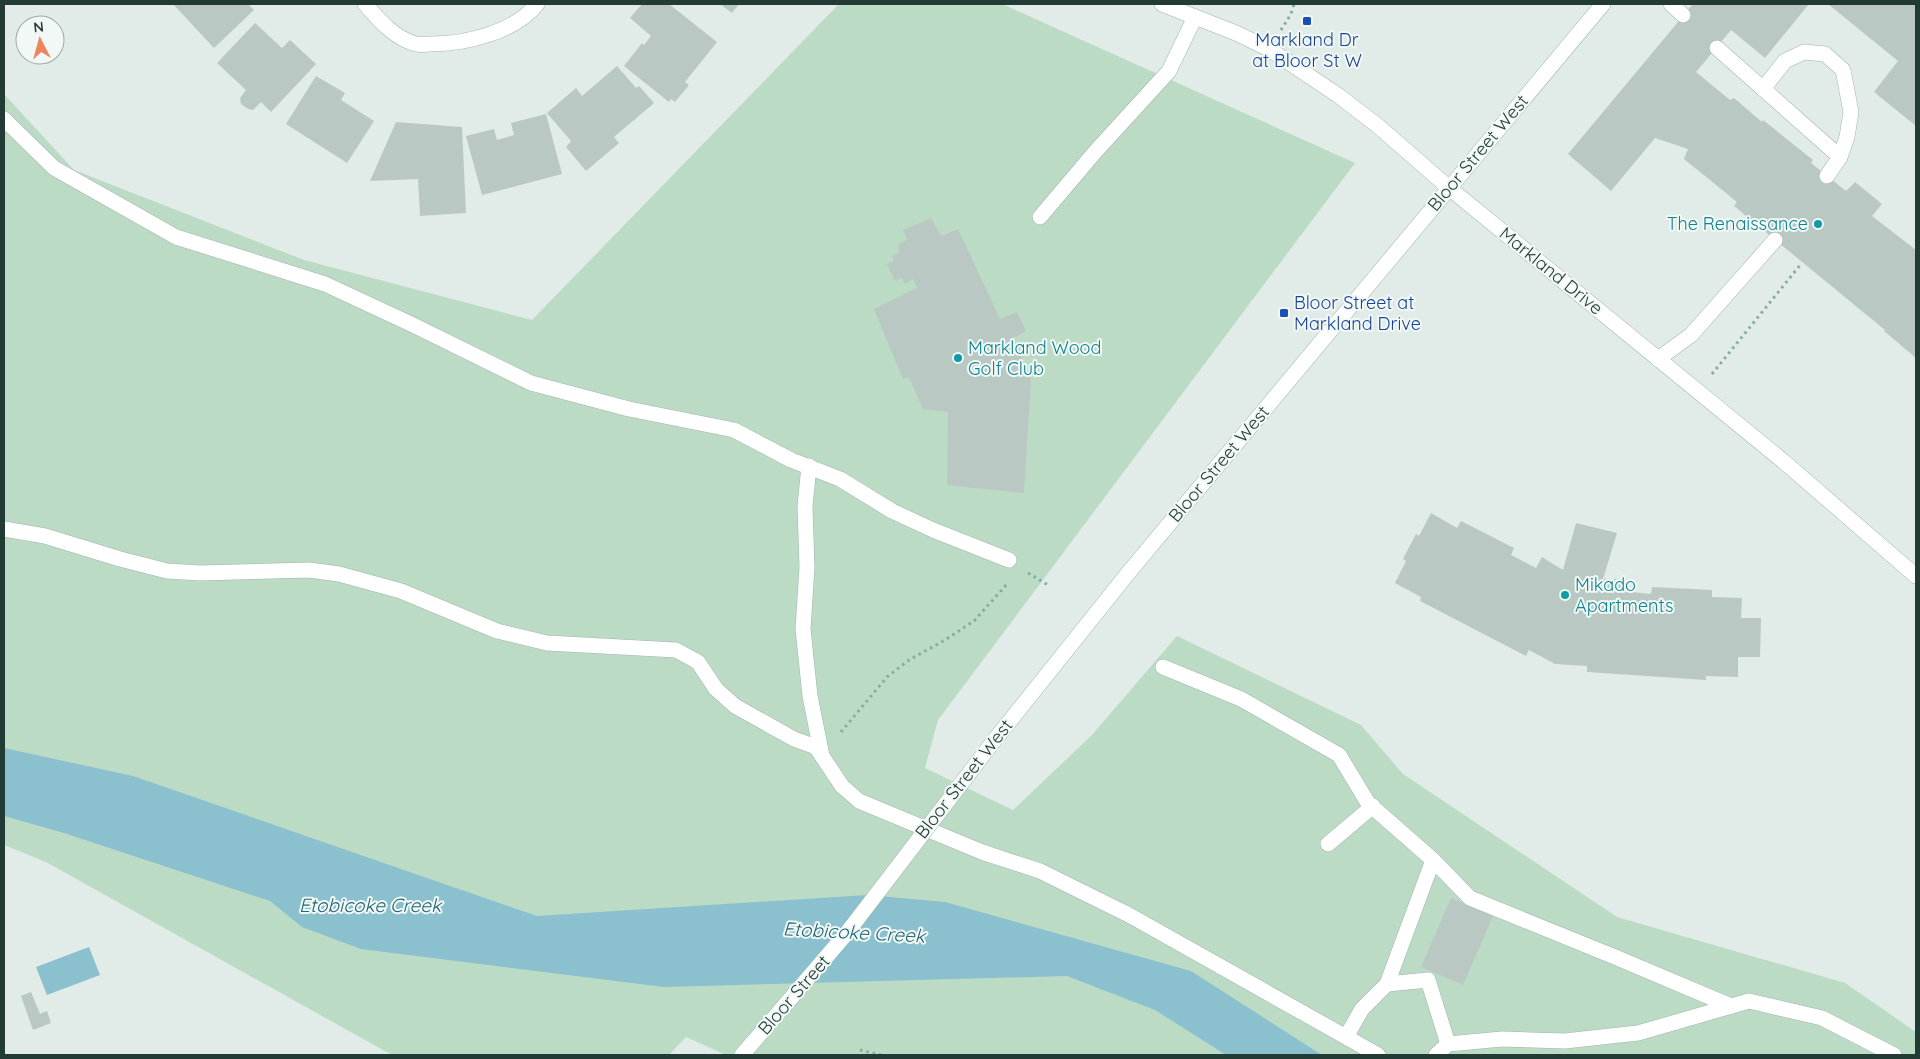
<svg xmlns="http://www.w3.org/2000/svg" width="1920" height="1059" font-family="Quicksand,sans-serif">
	<rect width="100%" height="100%" fill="#e1ebe7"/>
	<!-- green -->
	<polygon fill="#bbdbc5" points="839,4 1002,4 1355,163 938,720 925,768 1013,810 1092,735 1177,636 1361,725 1403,774 1617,917 1845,983 1916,1032 1916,1055 726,1055 686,1037 669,1055 392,1055 46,862 4,845 4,94 74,170 304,260 532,320"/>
	<!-- water -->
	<g fill="#8bc1ce">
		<polygon points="4,748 133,776 537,916 867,895 945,902 1191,971 1322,1055 1226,1055 1155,1010 1067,976 664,987 361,949 302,927 270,901 64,833 4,816"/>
		<polygon points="89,947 100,975 47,995 36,967"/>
	</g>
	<!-- building -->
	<g fill="#bac8c3">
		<polygon points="173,4 248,4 254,10 214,48"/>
		<polygon points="642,4 669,4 717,42 685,82 689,85 675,102 671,99 669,102 624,66 642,43 644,45 651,36 630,18"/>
		<polygon points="720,4 739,4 732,13"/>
		<polygon points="1693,4 1809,4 1765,58 1731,30 1696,72 1730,100 1734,98 1762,122 1763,120 1813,160 1811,163 1846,191 1855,182 1882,204 1872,216 1916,250 1916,358 1884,331 1885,330 1734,206 1737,202 1684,159 1688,149 1655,138 1611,191 1568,154"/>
		<polygon points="1828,4 1916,4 1916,126 1874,92 1898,61"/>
		<polygon points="255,23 282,48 290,40 316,64 271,112 261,102 253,110 248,109 241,104 240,98 246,90 217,63"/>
		<polygon points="617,66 636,88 639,86 654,103 614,137 619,143 586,171 566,147 571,141 547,113 576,88 582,96"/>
		<polygon points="316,76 345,93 341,100 374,121 347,163 286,124"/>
		<polygon points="546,114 562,174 482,195 466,136 494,129 497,140 514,135 511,123"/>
		<polygon points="396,122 462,127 466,213 420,216 418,179 370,181"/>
		<polygon points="931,218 941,236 958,229 1000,319 1017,312 1026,331 1013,338 1031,379 1024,493 947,485 948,412 923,409 909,377 903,379 874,309 917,288 913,279 905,284 902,278 895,281 887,264 894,261 892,256 900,252 897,245 907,240 903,230"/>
		<polygon points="1431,513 1457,528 1461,521 1514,548 1511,555 1536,568 1542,557 1563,570 1576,523 1617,533 1603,579 1622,579 1622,591 1651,594 1652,587 1712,590 1712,597 1742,598 1741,618 1761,618 1760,657 1738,657 1738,677 1706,676 1706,680 1587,672 1587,666 1555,664 1529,650 1526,656 1420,601 1421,597 1395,583 1406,561 1403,559 1416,534 1419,536"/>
		<polygon points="1451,898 1493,916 1463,985 1421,967"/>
		<polygon points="31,992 40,1014 47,1011 51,1023 33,1030 21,996"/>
	</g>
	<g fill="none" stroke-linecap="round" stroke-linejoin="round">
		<defs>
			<g id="service">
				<polyline points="1671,4 1683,15"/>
				<polyline points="1717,48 1840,157"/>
				<polyline points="1763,89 1785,61 1804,52 1825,54 1843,70 1851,112 1847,137 1840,157 1827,176"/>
				<polyline points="4,119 54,168 176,237 325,284 411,324 531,383 629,409 734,430 791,460 840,479 892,511 933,530 1009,560"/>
				<polyline points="1040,217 1095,152 1169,71 1195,17"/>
				<polyline points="1658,359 1691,335 1775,240"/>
				<polyline points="809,466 805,506 807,567 803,629 810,696 822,756"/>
				<polyline points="4,529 45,536 120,559 167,571 200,573 309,570 339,574 401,591 497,631 547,643 676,650 698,662 716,689 735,706 794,739 816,747 842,786 859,801 982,852 1040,871 1129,915 1378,1055"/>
				<polyline points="1163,667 1241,699 1339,755 1368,803 1433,860 1387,984"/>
				<polyline points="1328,844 1373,806"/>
				<polyline points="1433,860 1470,898 1615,957 1731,1006"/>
				<polyline points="1346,1037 1362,1009 1387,984 1428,980 1448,1044"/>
				<polyline points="1436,1055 1448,1044 1502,1039 1565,1041 1638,1033 1749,1001 1822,1018 1894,1055"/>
			</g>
			<g id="minor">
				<path d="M365 4C379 20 394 38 416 44 420 45 427 44 431 44 466 44 515 32 537 4"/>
				<polyline points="1162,4 1236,33 1269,49 1339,96 1378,126 1448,187 1783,461 1916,576"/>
			</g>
			<g id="secondary">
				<polyline points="993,742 1129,572 1603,4"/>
				<polyline points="742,1055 846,934"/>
			</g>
		</defs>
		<!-- service casing -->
		<use href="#service" stroke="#a4b3ae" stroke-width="16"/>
		<!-- minor casing -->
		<use href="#minor" stroke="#a4b3ae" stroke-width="16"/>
		<!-- secondary casing -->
		<use href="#secondary" stroke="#a0b6af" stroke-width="16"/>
		<!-- path -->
		<g stroke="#83ada1" stroke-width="3" stroke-dasharray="2.5 4" stroke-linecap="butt">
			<polyline points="1281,30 1291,14 1294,4"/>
			<polyline points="1712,374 1801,264"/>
			<polyline points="1028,573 1048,585"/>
			<polyline points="841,732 887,677 909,660 945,640 974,621 1008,583"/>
			<polyline points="860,1050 881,1055"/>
		</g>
		<!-- service -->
		<use href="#service" stroke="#fff" stroke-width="15"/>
		<!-- minor -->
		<use href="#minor" stroke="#fff" stroke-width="15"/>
		<!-- secondary -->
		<use href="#secondary" stroke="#fff" stroke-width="15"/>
		<defs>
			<polyline id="secondary-bridge" points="846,934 993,742"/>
		</defs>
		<!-- secondary-bridge casing -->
		<use href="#secondary-bridge" stroke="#a0b6af" stroke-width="16" stroke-linecap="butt"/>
		<!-- secondary-bridge -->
		<use href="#secondary-bridge" stroke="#fff" stroke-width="15"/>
	</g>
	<!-- markers -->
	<g fill="#1a4fb4" stroke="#f1f8f5" stroke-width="2">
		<rect x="1302" y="16" width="10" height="10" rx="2.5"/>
		<rect x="1279" y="308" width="10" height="10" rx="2.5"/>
	</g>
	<g fill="#0f9aa8" stroke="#f1f8f5" stroke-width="2">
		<circle cx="1818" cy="224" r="5"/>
		<circle cx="958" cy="358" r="5"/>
		<circle cx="1565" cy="595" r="5"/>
	</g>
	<g text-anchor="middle" stroke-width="4" stroke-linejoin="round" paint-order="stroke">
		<!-- transit labels -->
		<g font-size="18" fill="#164399" stroke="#f1f8f5">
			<text x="1307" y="46">Markland Dr<tspan x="1307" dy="21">at Bloor St W</tspan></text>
			<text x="1294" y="309" text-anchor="start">Bloor Street at<tspan x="1294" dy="21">Markland Drive</tspan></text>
		</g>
		<!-- street labels -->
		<g font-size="18" fill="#223b35" stroke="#f1f8f5">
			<text transform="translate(1478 153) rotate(-50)" y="6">Bloor Street West</text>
			<text transform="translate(1551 271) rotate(39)" y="6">Markland Drive</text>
			<text transform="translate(1219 464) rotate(-50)" y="6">Bloor Street West</text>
			<text transform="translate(964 779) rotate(-52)" y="6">Bloor Street West</text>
			<text transform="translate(794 995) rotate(-49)" y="6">Bloor Street</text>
		</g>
		<!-- culture labels -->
		<g font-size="18" fill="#0d838f" stroke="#f1f8f5" text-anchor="start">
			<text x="1808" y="230" text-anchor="end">The Renaissance</text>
			<text x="968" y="354">Markland Wood<tspan x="968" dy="21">Golf Club</tspan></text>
			<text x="1575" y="591">Mikado<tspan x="1575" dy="21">Apartments</tspan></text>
		</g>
		<!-- water labels -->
		<g font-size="19" font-style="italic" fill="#1f6374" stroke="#f1f8f5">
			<text x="370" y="912">Etobicoke Creek</text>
			<text transform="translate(854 932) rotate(3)" y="7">Etobicoke Creek</text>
		</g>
	</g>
	<!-- border -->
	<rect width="1920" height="1059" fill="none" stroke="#223b35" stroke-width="10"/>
	<!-- north arrow -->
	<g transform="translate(40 40) rotate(354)"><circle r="24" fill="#f1f8f5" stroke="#9eaca8"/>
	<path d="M0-4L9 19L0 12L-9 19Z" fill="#eb865f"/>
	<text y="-8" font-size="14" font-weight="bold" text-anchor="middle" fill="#223b35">N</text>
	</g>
</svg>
